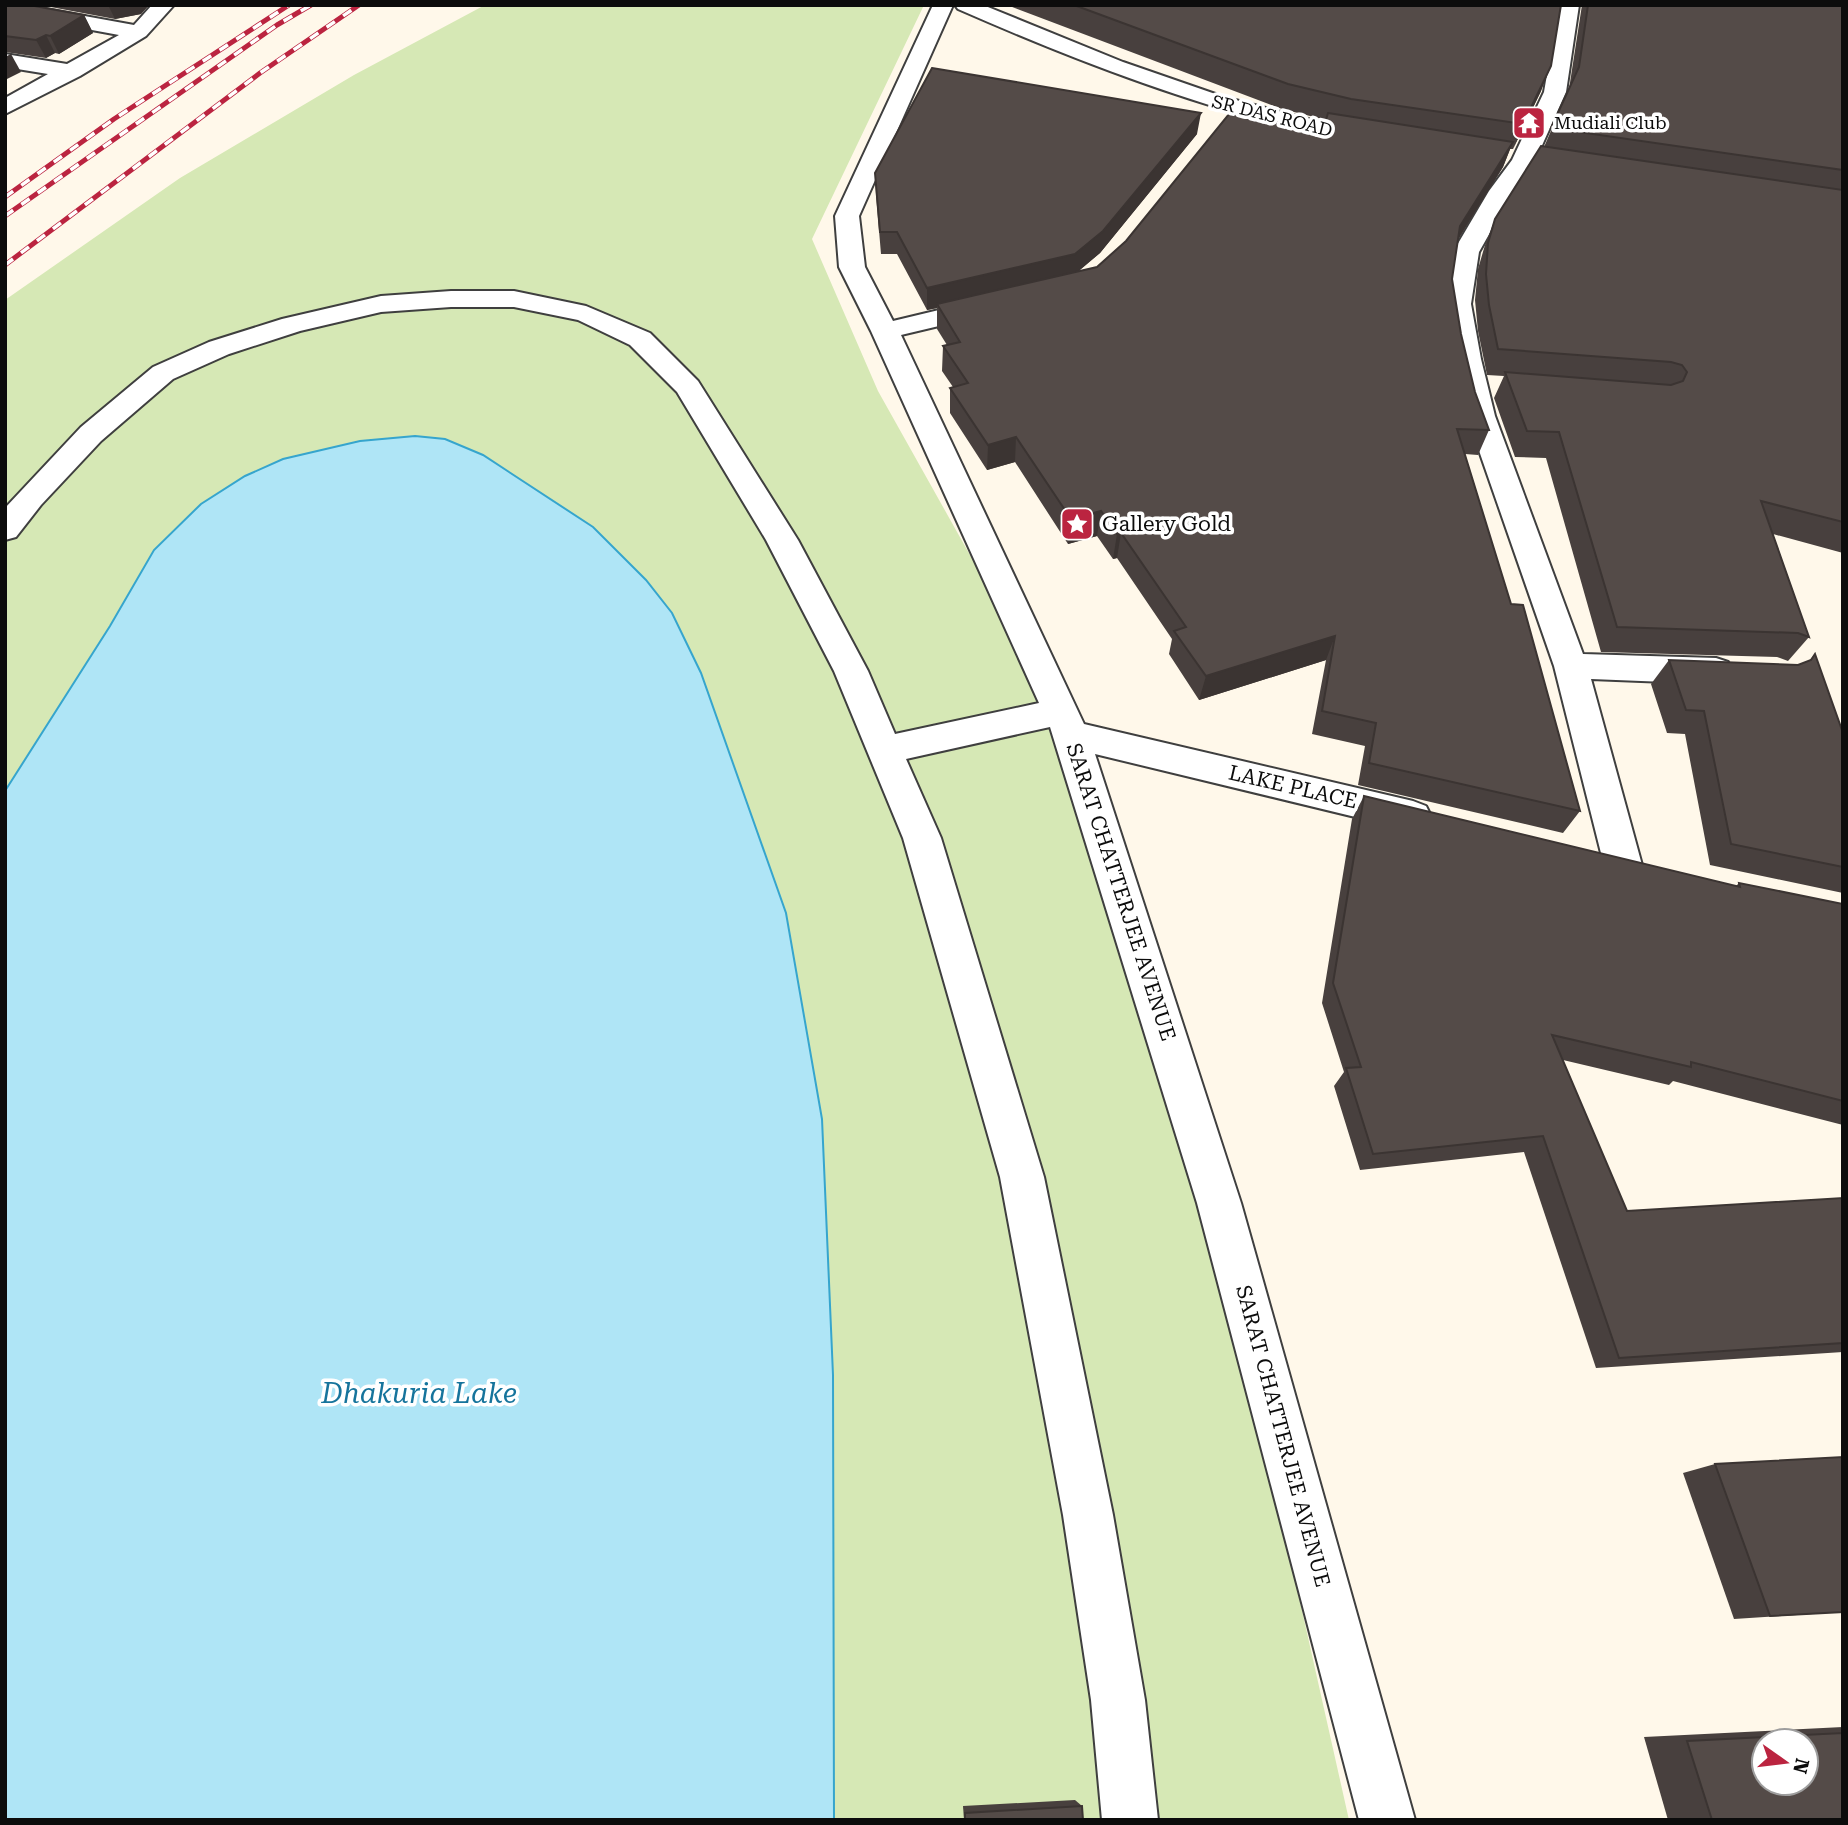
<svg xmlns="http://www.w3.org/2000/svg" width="1848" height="1825" font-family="'Roboto Serif',serif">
	<rect width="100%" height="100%" fill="#fff8ea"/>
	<!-- green -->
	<polygon fill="#d6e8b5" points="485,5 924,5 812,239 878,391 1058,712 1193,1125 1349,1820 5,1820 5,300 180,178 354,75"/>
	<!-- water -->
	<polygon fill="#afe5f6" stroke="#36a5cd" stroke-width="2" points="415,436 445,439 483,455 593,527 646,580 672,613 701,673 786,913 822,1119 833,1375 834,1820 5,1820 5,791 110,626 154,550 201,504 245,476 283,459 360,441"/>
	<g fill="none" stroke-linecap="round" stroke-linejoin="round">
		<defs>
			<g id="minor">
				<polygon points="5,5 24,5 134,25 152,5 174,5 146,36 80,76 5,114 5,98 48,74 5,67 5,54 67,64 119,35 5,14"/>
				<polygon points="933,5 953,5 859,216 865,267 893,321 989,298 998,300 1002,306 998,312 901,335 1084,724 1413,801 1426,806 1431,816 1426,826 1413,831 1095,754 1241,1203 1415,1820 1359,1820 1197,1203 1050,727 906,759 941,838 1044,1177 1113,1515 1145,1700 1158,1820 1102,1820 1091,1700 1063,1515 1000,1177 903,838 834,671 766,540 677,392 630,345 578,320 514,307 451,307 381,312 300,331 229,354 173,379 101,441 41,505 16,537 5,540 5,508 81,427 153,367 209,342 282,319 381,296 451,291 514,291 586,306 650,333 698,381 798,540 868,671 895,734 1039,703 871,331 839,267 835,216"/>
				<path d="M955 5H983L1123 62 1224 97 1320 122 1382 134 1386 139 1382 144 1374 146C1228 119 1093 68 958 9Z"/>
				<polygon points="1559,5 1579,5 1566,92 1535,161 1513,192 1479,252 1471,304 1481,359 1495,416 1583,654 1716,658 1728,662 1733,671 1728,680 1716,684 1591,679 1642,865 1636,876 1623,881 1610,876 1604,865 1554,666 1467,416 1453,359 1445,304 1453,252 1489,191 1512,160 1544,92"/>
			</g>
		</defs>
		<!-- minor casing -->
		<use href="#minor" stroke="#3f3f3f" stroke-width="4"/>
		<!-- minor -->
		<use href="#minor" fill="#fff" fill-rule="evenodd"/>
		<defs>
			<g id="rail">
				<polyline points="5,197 114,119 289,5"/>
				<polyline points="5,216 277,25 311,5"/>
				<polyline points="5,265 260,73 359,5"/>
			</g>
		</defs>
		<!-- rail casing -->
		<use href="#rail" stroke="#bb2440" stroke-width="5"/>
		<!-- rail -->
		<use href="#rail" stroke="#fff" stroke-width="3.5" stroke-dasharray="10" stroke-linecap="butt"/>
	</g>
	<!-- wall -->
	<g fill="#48403e">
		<polygon points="5,5 84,15 93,33 59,54 55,53 46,58 5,52"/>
		<polygon points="40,5 149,5 141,14 115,19"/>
		<polygon points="1007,5 1561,5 1541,91 1513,149 1510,149 1503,167 1458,240 1452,279 1461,334 1475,392 1489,430 1478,455 1465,454 1511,604 1580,811 1563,833 1358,785 1365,746 1312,734 1326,660 1199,700 1169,654 1172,639 1117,558 1113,559 1097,536 1068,544 1015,462 987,470 950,413 950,388 953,387 942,371 943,346 947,345 937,329 937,308 927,310 897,254 881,254 876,195 875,173 1197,134 1100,253 1078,271 1097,267 1323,130 1326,120 1282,109"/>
		<polygon points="1582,5 1843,5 1843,553 1773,534 1809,637 1788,661 1777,657 1601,652 1546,458 1515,457 1494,398 1504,376 1487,375 1478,331 1475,300 1478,269 1485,245 1495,219 1544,147 1569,89"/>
		<polygon points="1815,654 1843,733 1843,893 1710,865 1685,734 1667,733 1651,684 1669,660 1798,665 1809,661"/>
		<polygon points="1364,796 1736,886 1739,883 1843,904 1843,1125 1673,1081 1669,1085 1563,1060 1627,1211 1843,1198 1843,1352 1596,1368 1524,1152 1360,1170 1334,1086 1344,1072 1322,1003 1352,819"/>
		<polygon points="1715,1464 1843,1612 1734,1619 1683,1473"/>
		<polygon points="1843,1727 1843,1820 1668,1820 1644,1737"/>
		<polygon points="1075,1800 1082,1806 1083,1820 964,1820 963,1806"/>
	</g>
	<!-- shaded-wall -->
	<g fill="#3b3432">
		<polygon points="108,5 149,5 141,14 115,19"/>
		<polygon points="84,15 93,33 59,54 50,36"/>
		<polygon points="46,35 55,53 46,58 36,40"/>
		<polygon points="11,54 21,72 5,80 5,57"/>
		<polygon points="1551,66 1541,91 1513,149 1523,124"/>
		<polygon points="1201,113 1197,134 1100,253 1073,276 937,304 937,308 927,310 927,288"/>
		<polygon points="1513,142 1503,167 1450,252 1460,226"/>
		<polygon points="1016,437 1015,462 987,470 988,445"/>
		<polygon points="1101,511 1097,536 1068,544 1071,519"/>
		<polygon points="1121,533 1117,558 1113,559 1117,534"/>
		<polygon points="1335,636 1326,660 1199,700 1206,676"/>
	</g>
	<!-- building -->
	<g fill="#544b48" stroke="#3b3432" stroke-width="2" fill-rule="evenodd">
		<polygon points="5,5 29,5 84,15 50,36 46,35 36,40 5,36"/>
		<polygon points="1074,5 1561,5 1551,66 1523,124 1351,99 1288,84"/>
		<polygon points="1588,5 1843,5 1843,170 1551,128 1579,67"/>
		<polygon points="932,68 1201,113 1103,231 1075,254 927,288 897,232 880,232 875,173"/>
		<polygon points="1328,113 1513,142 1460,226 1452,279 1461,334 1475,392 1489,430 1457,429 1511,604 1523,605 1580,811 1369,763 1376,723 1322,711 1335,636 1206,676 1174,631 1186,627 1121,533 1117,534 1101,511 1071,519 1016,437 988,445 950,388 968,383 943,346 960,342 937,304 1097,267 1126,241 1229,114 1323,130"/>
		<polygon points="1541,146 1843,190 1843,522 1761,501 1809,637 1798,633 1617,627 1559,432 1527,431 1505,372 1671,385 1683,381 1687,372 1682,365 1671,362 1498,349 1489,305 1486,274 1488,243 1495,219"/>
		<polygon points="1815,654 1843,733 1843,867 1731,844 1704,711 1686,710 1669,660 1798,665 1811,660"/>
		<polygon points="1364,796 1740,887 1739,883 1843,904 1843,1101 1691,1062 1691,1067 1552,1035 1627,1211 1843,1198 1843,1343 1619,1358 1543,1136 1373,1154 1346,1068 1361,1067 1333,983"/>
		<polygon points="1843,1457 1843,1612 1770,1616 1715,1464"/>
		<path d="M1843 1733V1820H1712L1687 1741ZM1764 1741H1806V1783H1764Z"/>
		<polygon points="1082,1806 1083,1820 965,1820 965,1813"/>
	</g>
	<!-- icons -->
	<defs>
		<symbol id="temple-square" viewBox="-11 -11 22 22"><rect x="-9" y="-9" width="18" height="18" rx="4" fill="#bb2440" stroke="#fff"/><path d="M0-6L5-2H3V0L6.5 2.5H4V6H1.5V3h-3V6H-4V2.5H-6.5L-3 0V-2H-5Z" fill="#fff"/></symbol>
		<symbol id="sight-square" viewBox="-11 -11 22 22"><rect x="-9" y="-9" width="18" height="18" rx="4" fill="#bb2440" stroke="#fff"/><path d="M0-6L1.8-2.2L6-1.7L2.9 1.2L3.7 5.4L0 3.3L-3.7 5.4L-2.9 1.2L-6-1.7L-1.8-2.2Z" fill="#fff"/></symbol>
	</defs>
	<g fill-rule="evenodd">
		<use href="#temple-square" x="1510" y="104" width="38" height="38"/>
		<use href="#sight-square" x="1058" y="505" width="38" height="38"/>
	</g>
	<g text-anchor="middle" stroke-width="7" stroke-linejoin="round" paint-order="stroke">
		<!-- far-street labels -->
		<g font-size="18" fill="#0c0c0c" stroke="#fff">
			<text transform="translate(1272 116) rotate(14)" y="6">SR DAS ROAD</text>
		</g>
		<!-- far-poi labels -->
		<g font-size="18" fill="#0c0c0c" stroke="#fff" text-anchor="start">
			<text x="1554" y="129">Mudiali Club</text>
		</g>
		<!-- poi labels -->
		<g font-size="21" fill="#0c0c0c" stroke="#fff" text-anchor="start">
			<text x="1102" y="531">Gallery Gold</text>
		</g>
		<!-- street labels -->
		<g font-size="21" fill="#0c0c0c" stroke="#fff">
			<text transform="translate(1293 787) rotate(13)" y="7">LAKE PLACE</text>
			<text transform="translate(1121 892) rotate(72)" y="7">SARAT CHATTERJEE AVENUE</text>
			<text transform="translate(1283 1436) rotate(75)" y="7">SARAT CHATTERJEE AVENUE</text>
		</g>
		<!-- near-water labels -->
		<g font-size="28" font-style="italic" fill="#16749c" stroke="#fff">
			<text x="419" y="1403">Dhakuria Lake</text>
		</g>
	</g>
	<!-- border -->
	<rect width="1848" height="1825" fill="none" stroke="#0c0c0c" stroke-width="14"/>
	<!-- north arrow -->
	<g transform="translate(1785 1762) rotate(104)"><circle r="33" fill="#ffffff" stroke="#9e9e9e" stroke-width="2"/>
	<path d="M0-5L12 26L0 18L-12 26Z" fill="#bb2440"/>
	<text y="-10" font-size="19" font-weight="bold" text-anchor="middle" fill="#0c0c0c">N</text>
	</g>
</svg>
